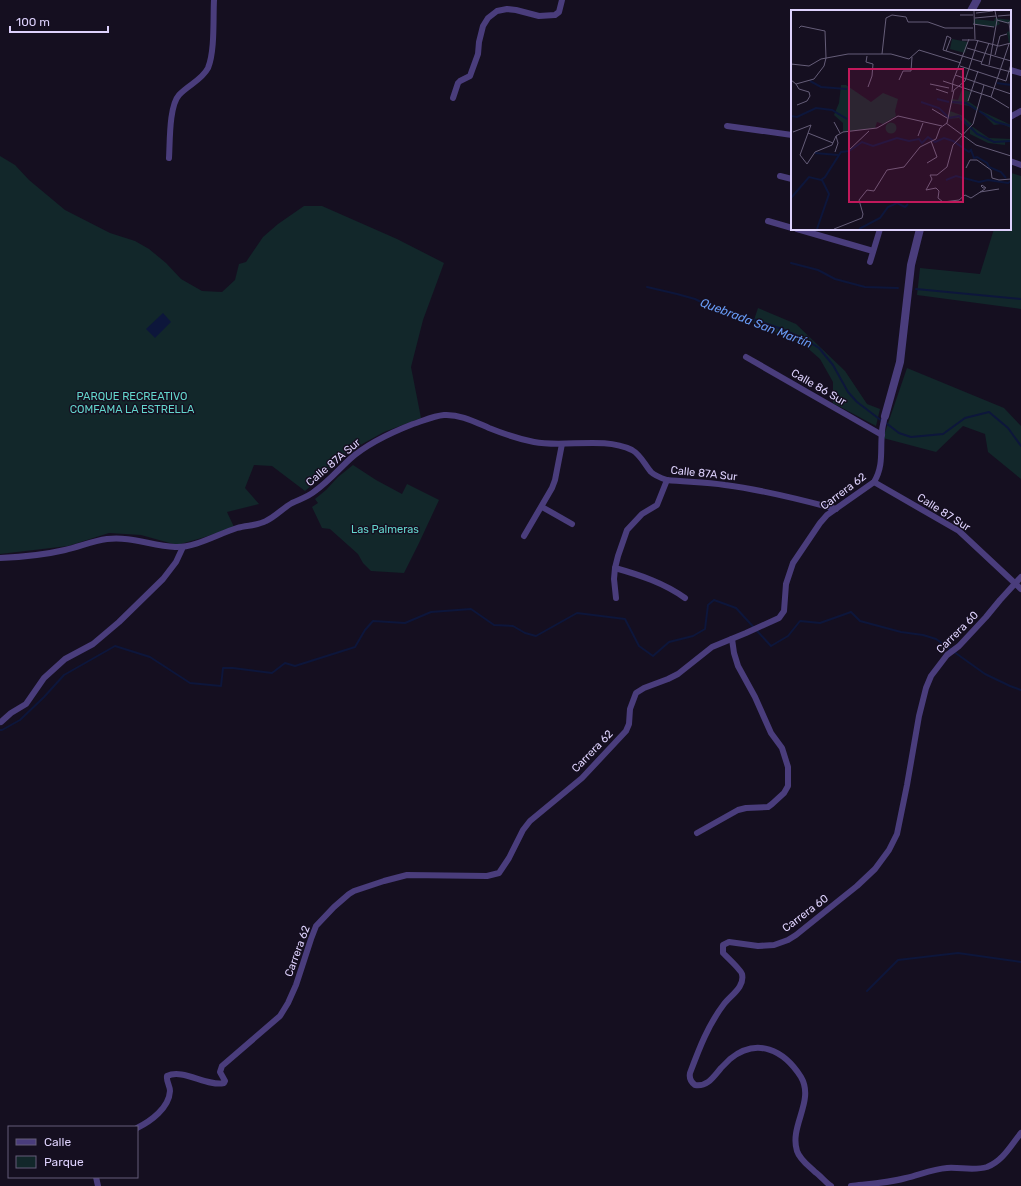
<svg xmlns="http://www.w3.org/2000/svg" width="1021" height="1186" font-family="Rubik,sans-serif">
	<rect width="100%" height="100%" fill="#150f20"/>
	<!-- green -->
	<g fill="#12272a">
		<polygon points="0,156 15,165 29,180 65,210 110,233 135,241 149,249 166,263 181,279 202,291 222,292 235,280 239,264 246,262 263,237 278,224 304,206 322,206 397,239 444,263 423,320 411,367 421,418 384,432 353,449 305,491 272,466 254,465 245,488 259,504 227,512 234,527 205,537 177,545 141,535 109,533 68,546 0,554"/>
		<polygon points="1011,173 1021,176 1021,309 917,295 920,268 980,274 994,229 1010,229 1010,176"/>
		<polygon points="758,308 796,324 845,371 867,404 880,409 876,426 833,403 833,382 820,359 803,344 753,323"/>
		<polygon points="907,368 1004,408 1021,426 1021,479 988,452 985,434 963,426 936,452 883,438"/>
		<polygon points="353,465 376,480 402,494 407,484 439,500 419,543 404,573 371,571 363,563 358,554 330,529 322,528 312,507 318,503 315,499 326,490 338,477"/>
	</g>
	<!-- water -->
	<polygon fill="#0d163b" points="163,313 171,322 155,338 146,329"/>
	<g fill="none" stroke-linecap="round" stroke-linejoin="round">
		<!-- stream -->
		<g stroke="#0d163b" stroke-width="2">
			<polyline points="791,263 818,270 835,279 865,287 898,288"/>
			<polyline points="647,287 677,294 695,299 720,311 744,316 782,329 806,340 819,348 833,365 848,392 857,402 882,421"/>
			<polyline points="916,289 1021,299"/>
			<polyline points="886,423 899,433 911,437 943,434 965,418 989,412 1008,428 1021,446"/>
			<polyline points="0,730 2,730 20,720 44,697 64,675 115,646 150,657 190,683 221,686 223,668 233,668 272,673 285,663 295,666 355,647 365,630 373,621 405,623 431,612 471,609 494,625 513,626 525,633 536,636 577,613 625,619 639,646 653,656 669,642 693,636 705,629 708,605 714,600 736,608 771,646 788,636 800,621 820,623 851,612 860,621 901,632 923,635 936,639 985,674 1010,686 1021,690"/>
			<polyline points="867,991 898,960 958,953 1021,962"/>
		</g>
		<!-- minor -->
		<g stroke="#4a3d7c" stroke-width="6">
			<polyline points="1010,70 1021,73"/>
			<polyline points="453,98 458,83 460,81 470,76 478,54 479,42 483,26 488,18 497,11 507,9 516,10 539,16 555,15 559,12 562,0"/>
			<polyline points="1010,117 1021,111"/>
			<polyline points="727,126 792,135"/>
			<path d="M169 158C170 142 169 106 179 95 188 85 202 80 208 68 215 51 213 19 214 0"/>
			<polyline points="1010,161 1021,165"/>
			<polyline points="780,176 792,179"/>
			<polyline points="768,221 792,228"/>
			<polyline points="797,229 873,251"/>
			<polyline points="870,262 880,229"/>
			<polyline points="746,357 882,435"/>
			<polyline points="874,482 959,531 1021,589"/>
			<polyline points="542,507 572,524"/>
			<polyline points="524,536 552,488 555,480 562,444"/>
			<path d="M0 558C22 557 44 555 65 550 79 547 92 541 107 539 131 536 152 546 175 547 195 548 218 534 237 528 247 525 257 526 266 521 275 517 283 508 292 503 300 499 308 497 315 491 328 482 338 470 350 459 368 443 390 433 413 424 423 421 433 416 444 415 460 414 475 422 489 428 504 434 519 439 534 442 565 448 603 436 632 450 641 455 644 464 651 472 655 476 661 478 667 480 686 482 706 482 725 485 763 490 799 499 836 509"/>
			<path d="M615 568C640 575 664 583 685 598"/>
			<polyline points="616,598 614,579 615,568 618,556 627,530 642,514 657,505 667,480"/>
			<polyline points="1,722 11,713 26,704 44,678 65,659 93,644 119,622 163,579 176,562 183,547"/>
			<polyline points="697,833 738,810 746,808 768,807 772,804 784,793 788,786 788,767 782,748 771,733 755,697 738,666 734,653 732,639"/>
			<path d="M137 1128C151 1121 169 1108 170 1091 170 1086 166 1081 167 1076 183 1068 207 1087 224 1083L225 1081 220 1072 222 1066 280 1016 288 1003 296 985 311 939 316 926 334 907 349 894 354 891 384 881 407 875 487 876 499 873 509 858 523 830 530 821 582 778 626 731 629 724 630 709 636 693 644 688 668 679 678 674 712 647 746 633 779 618 784 611 786 584 793 563 820 523 827 515 874 482C884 466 880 450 882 432 882 427 884 421 885 416"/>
			<polyline points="96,1177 98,1186"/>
			<path d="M831 1186C825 1182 821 1176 815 1172 809 1166 800 1160 797 1151 789 1126 815 1101 801 1077 784 1050 757 1037 730 1059 727 1062 724 1065 721 1068 714 1076 708 1087 695 1085 691 1082 689 1078 690 1073 699 1049 708 1025 724 1004 731 995 745 987 742 974 741 970 727 957 723 953V945L729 942 758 946 774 945 788 940 796 935 837 902 857 886 875 869 889 850 897 834 907 785 919 716 926 688 931 676 947 655 959 646 986 617 1000 600 1021 577"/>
			<path d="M851 1186C869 1184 888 1183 906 1178 919 1175 933 1169 947 1168 960 1167 974 1171 987 1167 1003 1161 1011 1145 1021 1133"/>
		</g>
		<!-- tertiary -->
		<g stroke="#4a3d7c" stroke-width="8">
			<polyline points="971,11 977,0"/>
			<polyline points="885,416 900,362 911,265 920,229"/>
		</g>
	</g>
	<g text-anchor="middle" stroke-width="3" stroke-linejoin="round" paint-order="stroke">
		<!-- street labels -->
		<g font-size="11" fill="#ddd1fc" stroke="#150f20">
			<text transform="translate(819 387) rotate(30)" y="4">Calle 86 Sur</text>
			<text transform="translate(333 462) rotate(-40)" y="4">Calle 87A Sur</text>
			<text transform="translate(704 473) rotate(6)" y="4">Calle 87A Sur</text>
			<text transform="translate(843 491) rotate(-37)" y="4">Carrera 62</text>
			<text transform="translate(944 512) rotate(32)" y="4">Calle 87 Sur</text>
			<text transform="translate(957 632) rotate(-45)" y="4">Carrera 60</text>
			<text transform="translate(592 751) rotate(-46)" y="4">Carrera 62</text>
			<text transform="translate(805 913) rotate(-37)" y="4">Carrera 60</text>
			<text transform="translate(297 951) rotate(-70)" y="4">Carrera 62</text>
		</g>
		<!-- park labels -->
		<g font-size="11" fill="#63d6cd" stroke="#150f20">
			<text x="132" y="400">PARQUE RECREATIVO<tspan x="132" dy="13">COMFAMA LA ESTRELLA</tspan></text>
			<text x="385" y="533">Las Palmeras</text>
		</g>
		<!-- water labels -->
		<g font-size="12" font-style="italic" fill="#679af4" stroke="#150f20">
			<text transform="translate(756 323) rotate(21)" y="4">Quebrada San Martín</text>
		</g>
	</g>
	<!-- overview -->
	<g transform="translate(791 10)">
		<rect width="220" height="220" fill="#150f20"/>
		<path d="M204 8 220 10V33H218L216 22 219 21V14L207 11 209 14 203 17 182 14 183 9 203 11ZM161 29 177 32 174 43 159 39ZM50 75H55L80 92 92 83 107 89 104 101 105 106 92 114 86 112 84 118 52 122V113L43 105 48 93ZM171 79 180 82 177 91 187 98 186 101 178 96 160 93 161 89 167 90ZM188 100 220 115V118L211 114 203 115ZM159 101 170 105 181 114 177 117 168 108 156 109ZM94.5 118a5.5 5.5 0 1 1 11 0a5.5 5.5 0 1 1-11 0ZM182 117 198 128 220 129V131L214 132V135L197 133 179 124V118Z" fill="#12272a"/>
		<path fill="none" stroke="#0d163b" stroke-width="2" d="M19 71 30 77 56 79M206 73 220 75M146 89 158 92M130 92 148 98 158 108 168 106 186 124 203 132 220 131M161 92 175 93 186 100M188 101 205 112 220 116M0 106 6 107 25 98 41 100 56 109M24 143 47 145M155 170 165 166 188 172 197 170 217 173 220 171M0 188 18 167 30 170 34 167 50 142 58 141 71 132 82 136 106 128 118 131 128 129 131 133 137 127 144 132 153 128 162 131 178 142 180 140 183 148 186 147 196 153 198 157 210 162 215 168M26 219 38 184 31 170M68 219 89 208 97 197 106 193 114 197 117 194"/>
		<path fill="none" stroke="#655d78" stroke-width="1" d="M183 1 184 29M185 3 202 1M101 5 115 7 117 12H137L154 18H182M169 5H182M207 6 219 5M184 8 205 6M206 10 217 13 220 11M218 12 220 31M182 14 203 17M8 18 10 16 34 21 35 48M171 30H184L208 36 220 33M198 33 190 54 220 62M176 38 220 51M155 41 160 28 156 26 152 40 191 52M91 44 95 8 101 5M204 45 209 26 216 24M76 46 75 52 82 54 81 66 77 77M0 54 18 56 30 49 57 44H100L118 49 128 40 170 53M198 55 206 10 204 1M169 56 215 71 220 54M164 65 220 84M0 70 5 74 23 69 33 56 35 48M108 70 112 61H120L121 47M152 71 200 87 218 98M5 74 8 79 18 82 19 86 16 91 6 95M139 74 158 78M193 75 182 114 162 135 156 157 146 165H139L141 169 135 180 145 178 148 181 147 188 152 192 168 190 174 185 180 188 194 179M145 79 157 83M161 82 162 71 178 29M200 87 218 34M177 91 187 61M141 99 156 108M43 112 49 123M155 113 185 135 220 146M2 122 20 115 9 145 16 154 24 142 41 135 45 126M17 123 42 133M45 126 52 122 86 118 107 106 151 116M127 126 132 113M58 140 78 121M44 142 47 133 45 126M136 153 146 147 140 131M175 158 179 150H186L200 160 201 168 208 170 220 169M190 176 191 175 195 178H192ZM189 182 208 179M43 219 71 208 72 204 68 190 76 180 83 181 96 160 113 157 129 137 145 129 149 118 156 113 163 80 174 71 187 30"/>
		<path fill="#c2185b" fill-opacity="0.15" stroke="#c2185b" stroke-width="2" d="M58 59H172V192H58Z"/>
		<rect width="220" height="220" fill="none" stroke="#ddd1fc" stroke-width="2"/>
	</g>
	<!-- legend -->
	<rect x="8" y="1126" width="130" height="52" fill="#150f20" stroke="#655d78"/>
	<rect x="16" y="1139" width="20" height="6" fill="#4a3d7c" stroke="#655d78"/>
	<text x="44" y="1146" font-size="12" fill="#ddd1fc">Calle</text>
	<rect x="16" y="1156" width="20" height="12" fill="#12272a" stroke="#655d78"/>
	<text x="44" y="1166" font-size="12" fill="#ddd1fc">Parque</text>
	<!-- scale -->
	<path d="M10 26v6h98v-6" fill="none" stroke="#ddd1fc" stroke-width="2"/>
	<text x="16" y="26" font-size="12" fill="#ddd1fc" stroke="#150f20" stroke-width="3" paint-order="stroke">100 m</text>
</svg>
